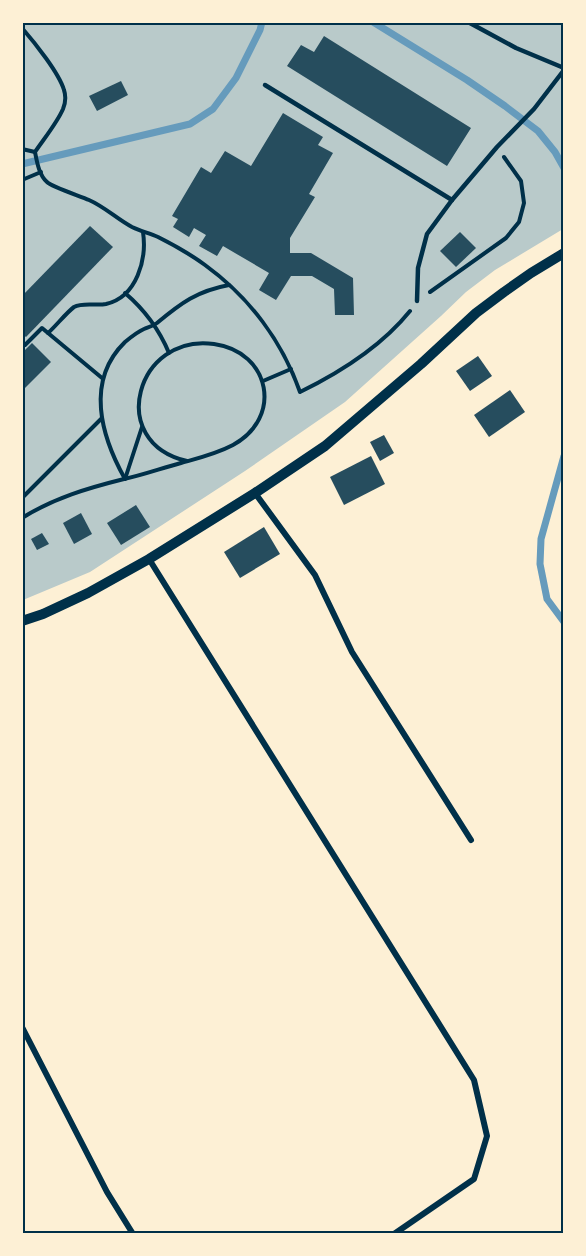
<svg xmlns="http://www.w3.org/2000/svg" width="586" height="1256" font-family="'Noto Serif',serif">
	<rect width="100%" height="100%" fill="#fdf0d5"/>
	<!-- green -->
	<polygon fill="#b9caca" points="23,23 563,23 563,229 495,270 466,292 441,316 345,402 245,471 90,572 23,600"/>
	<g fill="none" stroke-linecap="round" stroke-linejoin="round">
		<!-- stream -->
		<g stroke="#669bbc" stroke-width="7">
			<polyline points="373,22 467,80 505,106 538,131 555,152 564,168"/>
			<polyline points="22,164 190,124 213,109 236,78 260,30 262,22"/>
			<polyline points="564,456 541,539 540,564 547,599 564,622"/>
		</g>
	</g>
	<!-- building -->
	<g fill="#264d5e">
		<polygon points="324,36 471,128 447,166 287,66 301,45 314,52"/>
		<polygon points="121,81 128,95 97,111 89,96"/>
		<polygon points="283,113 323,137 318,145 333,153 309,194 315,197 290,238 290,253 311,253 353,278 354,315 335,315 334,289 312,276 291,276 276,300 259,290 269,273 223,246 217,256 199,246 206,235 194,228 189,237 173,227 178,219 172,216 201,167 211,173 225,151 251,166"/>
		<polygon points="90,226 113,247 26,337 22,334 22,296"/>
		<polygon points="460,232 476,248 456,267 440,251"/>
		<polygon points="32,343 51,362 22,391 22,349 24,351"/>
		<polygon points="478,356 492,376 470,391 456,371"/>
		<polygon points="510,390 525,412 489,437 474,415"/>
		<polygon points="384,435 394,453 380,461 370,442"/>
		<polygon points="371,456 385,484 344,505 330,477"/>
		<polygon points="136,505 150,527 121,545 107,523"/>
		<polygon points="81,513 92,534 74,544 63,523"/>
		<polygon points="264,527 280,554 240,578 224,552"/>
		<polygon points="42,533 49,544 37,550 31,539"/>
	</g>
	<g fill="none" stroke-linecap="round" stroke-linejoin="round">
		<!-- path -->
		<g stroke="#003049" stroke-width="4">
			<path d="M22 28C35 43 59 73 64 90 66 96 65 104 63 109 57 123 43 140 35 152 37 162 39 175 47 182 52 187 80 196 89 200 105 207 117 219 132 227 140 231 149 233 158 237 174 245 190 254 205 265 249 297 282 341 300 392 341 372 381 347 410 311"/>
			<polyline points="22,149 35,152"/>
			<polyline points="22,180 41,172"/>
			<polyline points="430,292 506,238 519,222 524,203 521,181 504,157"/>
			<path d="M125 293C145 310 159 329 169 353"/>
			<path d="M48 333C55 327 67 312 74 307 83 302 96 306 106 304 137 297 147 259 143 232"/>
			<polyline points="22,343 25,345 42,328 102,378"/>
			<polyline points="263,381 291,369"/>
			<path d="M125 479C101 436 85 381 125 342 131 337 137 332 144 329 149 327 153 326 157 323 181 303 197 291 229 285"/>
			<polyline points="125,479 142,427"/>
			<polyline points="22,498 102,418"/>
			<path d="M22 518C54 498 88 488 124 479 143 475 162 468 181 463 199 458 216 454 233 445 283 418 271 352 214 344 137 333 105 442 187 461"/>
		</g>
		<!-- service -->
		<g stroke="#003049" stroke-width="4.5">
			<polyline points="468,22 516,48 564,68"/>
			<polyline points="265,85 452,200"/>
			<polyline points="417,301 418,268 427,234 452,200 497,147 534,109 564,70"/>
		</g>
		<!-- minor -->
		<g stroke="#003049" stroke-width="6">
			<polyline points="255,493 315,575 352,652 471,840"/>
			<polyline points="149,559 474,1080 487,1136 474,1179 394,1234"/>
			<polyline points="22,1027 107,1192 133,1234"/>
		</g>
		<!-- tertiary -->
		<polyline stroke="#003049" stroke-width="10" points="22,621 43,614 88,593 149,559 255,493 325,446 421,364 476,313 504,292 531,273 564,253"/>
	</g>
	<!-- border -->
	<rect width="586" height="1256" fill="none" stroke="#fdf0d5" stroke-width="48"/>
	<rect x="24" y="24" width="538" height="1208" fill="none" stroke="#003049" stroke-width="2"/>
</svg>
